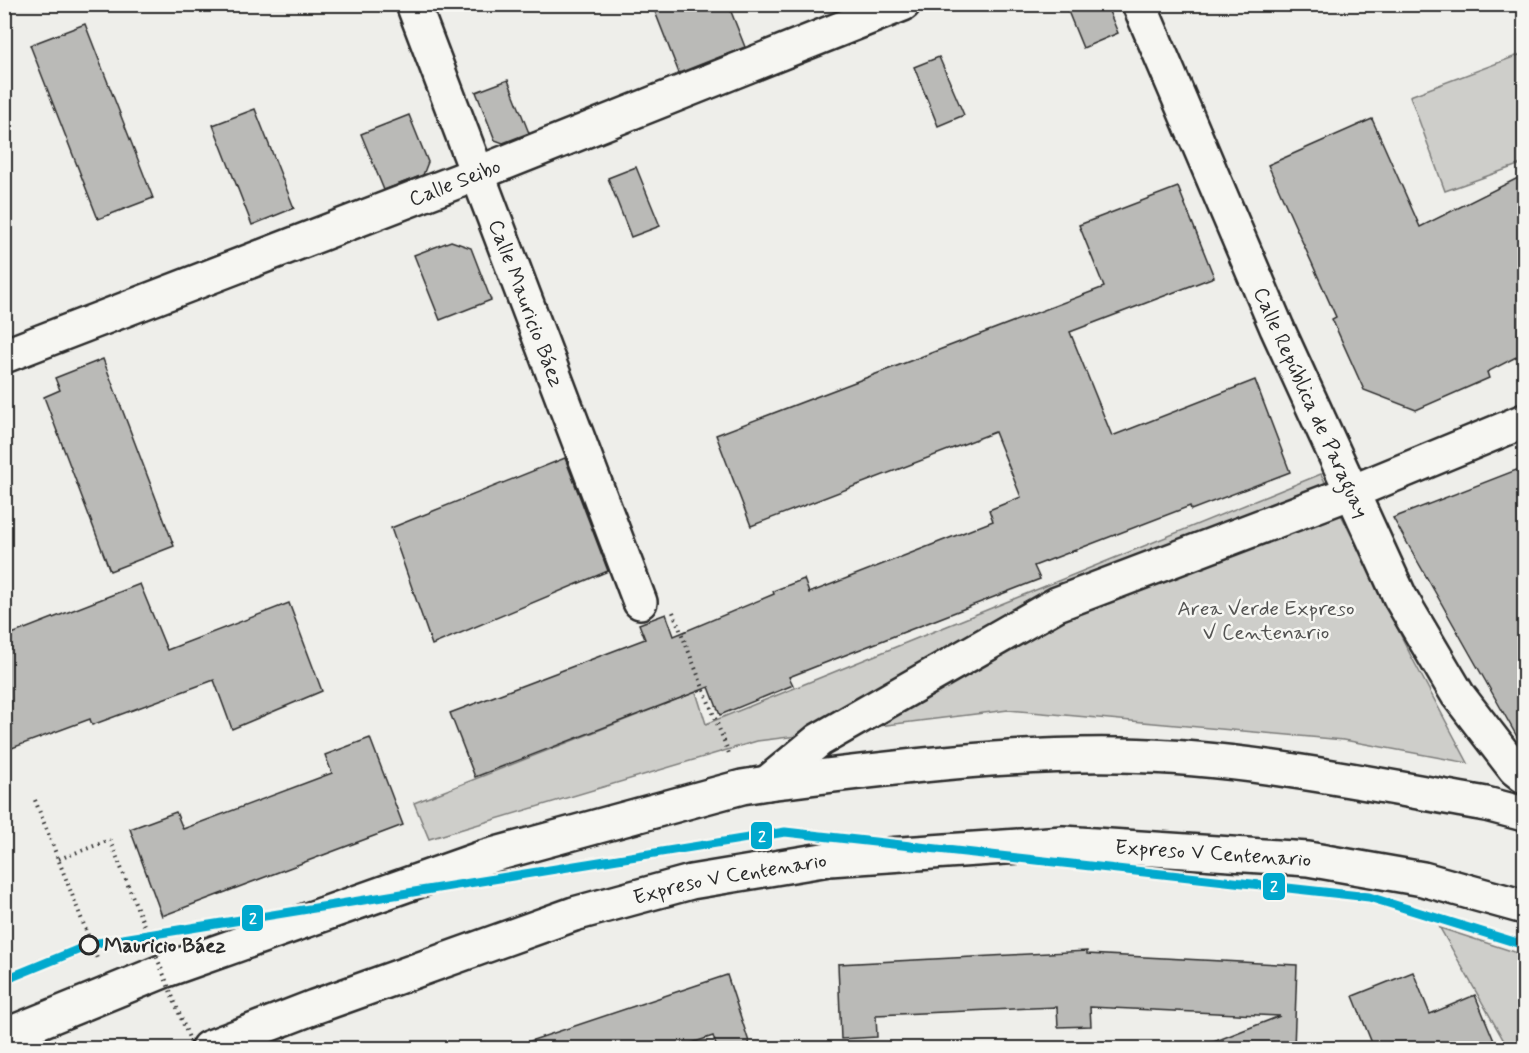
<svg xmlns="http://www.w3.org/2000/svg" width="1529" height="1053" font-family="Mynerve,sans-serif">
	<rect width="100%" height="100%" fill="#eeeeea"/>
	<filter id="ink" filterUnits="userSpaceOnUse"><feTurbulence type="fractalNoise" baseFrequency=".0167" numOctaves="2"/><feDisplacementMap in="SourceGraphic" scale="12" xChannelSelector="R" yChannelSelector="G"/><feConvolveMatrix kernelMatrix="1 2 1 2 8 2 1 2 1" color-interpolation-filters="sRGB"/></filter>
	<g filter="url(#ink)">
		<!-- green -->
		<g fill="#cececa" stroke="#7c7c7a" stroke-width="1.5">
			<polygon points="1524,53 1524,163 1445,191 1410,96"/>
			<polygon points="1321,474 1411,656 1468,763 1344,740 1008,710 757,741 429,839 414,803 696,692 706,724"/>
			<polygon points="1440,928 1524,955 1524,1048 1508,1048"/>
		</g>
		<!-- building -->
		<g fill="#babab7" stroke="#2b2b2b" stroke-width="1.5">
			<polygon points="652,4 728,4 745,47 679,73"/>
			<polygon points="1065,4 1106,4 1118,33 1083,48"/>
			<polygon points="85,24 153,198 98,219 30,45"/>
			<polygon points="939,57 964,115 938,126 914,67"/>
			<polygon points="508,80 529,133 503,143 495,140 476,92"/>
			<polygon points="255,109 294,208 252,225 213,125"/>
			<polygon points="409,115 428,162 423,175 384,190 361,134"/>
			<polygon points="1372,119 1420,227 1524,175 1524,353 1487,372 1489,378 1416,410 1364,390 1332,319 1336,317 1268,165"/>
			<polygon points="636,167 660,226 631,237 608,178"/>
			<polygon points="1178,187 1214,277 1070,332 1112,436 1255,380 1290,472 1191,510 1190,506 1034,566 1040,579 789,677 793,685 720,715 709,687 475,777 450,713 645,639 639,624 666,614 674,636 774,594 773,591 804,579 809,593 993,521 989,510 1021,497 995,432 751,526 716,435 1104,287 1079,225"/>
			<polygon points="451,241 471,248 491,300 440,320 414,255"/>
			<polygon points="103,359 174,546 110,571 44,397 60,390 55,378"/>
			<polygon points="565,458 608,571 432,645 391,528"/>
			<polygon points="1524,467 1524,749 1393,518"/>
			<polygon points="140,584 167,650 289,603 322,691 232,729 214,680 92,725 90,719 4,751 4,637"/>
			<polygon points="370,738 403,825 162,916 130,829 176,812 183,829 332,773 325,755"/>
			<polygon points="1087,951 1087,954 1297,965 1294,1048 1203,1048 1203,1046 1280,1016 1090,1007 1091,1026 1058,1027 1057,1007 876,1015 877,1037 841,1039 838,964"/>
			<polygon points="1413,972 1430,1014 1475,995 1497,1048 1374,1048 1353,996"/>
			<polygon points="727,975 751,1048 717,1048 713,1036 677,1048 525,1048 524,1043"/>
		</g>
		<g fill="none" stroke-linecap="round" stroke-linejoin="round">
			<defs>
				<g id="minor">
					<path id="s1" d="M413 4 640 602"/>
					<path id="s2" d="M1139 4 1277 328 1400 597 1458 695 1515 769 1524 776"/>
					<path id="s3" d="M4 356 479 173 903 4"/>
					<polyline points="767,783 819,740 1057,604 1352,492 1524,421"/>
				</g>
				<g id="primary">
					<path d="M4 1036 166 970 485 857 742 787 767 783C885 769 1002 753 1121 755 1244 757 1365 783 1486 804L1524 814"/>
					<path id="s4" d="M208 1048 314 1007 574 914 691 882 829 859 1063 843 1308 859 1423 879 1524 907"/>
				</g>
			</defs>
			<!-- minor casing -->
			<use href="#minor" stroke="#2b2b2b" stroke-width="38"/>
			<!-- primary casing -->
			<use href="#primary" stroke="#2b2b2b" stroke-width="38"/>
			<!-- path -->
			<g stroke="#2b2b2b" stroke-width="4" stroke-dasharray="1.5 4.5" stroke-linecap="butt">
				<polyline points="673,612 730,756"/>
				<polyline points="35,800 98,961"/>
				<polyline points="59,859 110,840"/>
			</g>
			<!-- minor -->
			<use href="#minor" stroke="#f6f6f2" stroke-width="33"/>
			<!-- primary -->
			<use href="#primary" stroke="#f6f6f2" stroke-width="33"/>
			<!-- path-bridge -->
			<polyline stroke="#2b2b2b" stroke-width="4" stroke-dasharray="1.5 4.5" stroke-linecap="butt" points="110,840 193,1048"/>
			<defs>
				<polyline id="metro-1" points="4,980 92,944 785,832 1369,897 1524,945"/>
			</defs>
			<!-- metro-1 casing -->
			<use href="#metro-1" stroke="#f6f6f2" stroke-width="14"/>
			<!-- metro-1 -->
			<use href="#metro-1" stroke="#00a9ce" stroke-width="9"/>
		</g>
	</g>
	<!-- markers -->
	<circle fill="#f6f6f2" stroke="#2b2b2b" stroke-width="3" cx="89" cy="945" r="9"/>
	<g text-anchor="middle" stroke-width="5" stroke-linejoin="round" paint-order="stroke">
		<!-- street labels -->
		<g font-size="21" fill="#2b2b2b" stroke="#f6f6f2">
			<text dy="7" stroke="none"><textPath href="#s3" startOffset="483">Calle Seibo</textPath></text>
			<text dy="7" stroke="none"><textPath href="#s1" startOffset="320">Calle Mauricio Báez</textPath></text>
			<text dy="7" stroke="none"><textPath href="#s2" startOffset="434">Calle República de Paraguay</textPath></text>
			<text dy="7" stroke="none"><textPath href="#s4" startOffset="1036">Expreso V Centenario</textPath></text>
			<text dy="7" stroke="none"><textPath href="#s4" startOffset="550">Expreso V Centenario</textPath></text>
		</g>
		<!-- park labels -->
		<g font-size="21" fill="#545453" stroke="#f6f6f2">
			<text x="1266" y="615">Area Verde Expreso<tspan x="1266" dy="24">V Centenario</tspan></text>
		</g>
		<!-- stop labels -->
		<g font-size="21" font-weight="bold" fill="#2b2b2b" stroke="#f6f6f2" text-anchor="start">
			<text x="104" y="952">Mauricio Báez</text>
		</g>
	</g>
	<g stroke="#f6f6f2" stroke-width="2">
		<rect x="750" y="821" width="23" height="29" rx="6" fill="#00a9ce"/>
		<rect x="1262" y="872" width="24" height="29" rx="6" fill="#00a9ce"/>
		<rect x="241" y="904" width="23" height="28" rx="6" fill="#00a9ce"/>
	</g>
	<g font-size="16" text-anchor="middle" font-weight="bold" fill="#fff">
		<text x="762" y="842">2</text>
		<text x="1274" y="892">2</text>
		<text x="253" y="924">2</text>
	</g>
	<!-- margin -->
	<rect width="1529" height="1053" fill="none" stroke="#f6f6f2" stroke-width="24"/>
	<rect x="12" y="12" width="1505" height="1029" fill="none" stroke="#2b2b2b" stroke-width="2" filter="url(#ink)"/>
</svg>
